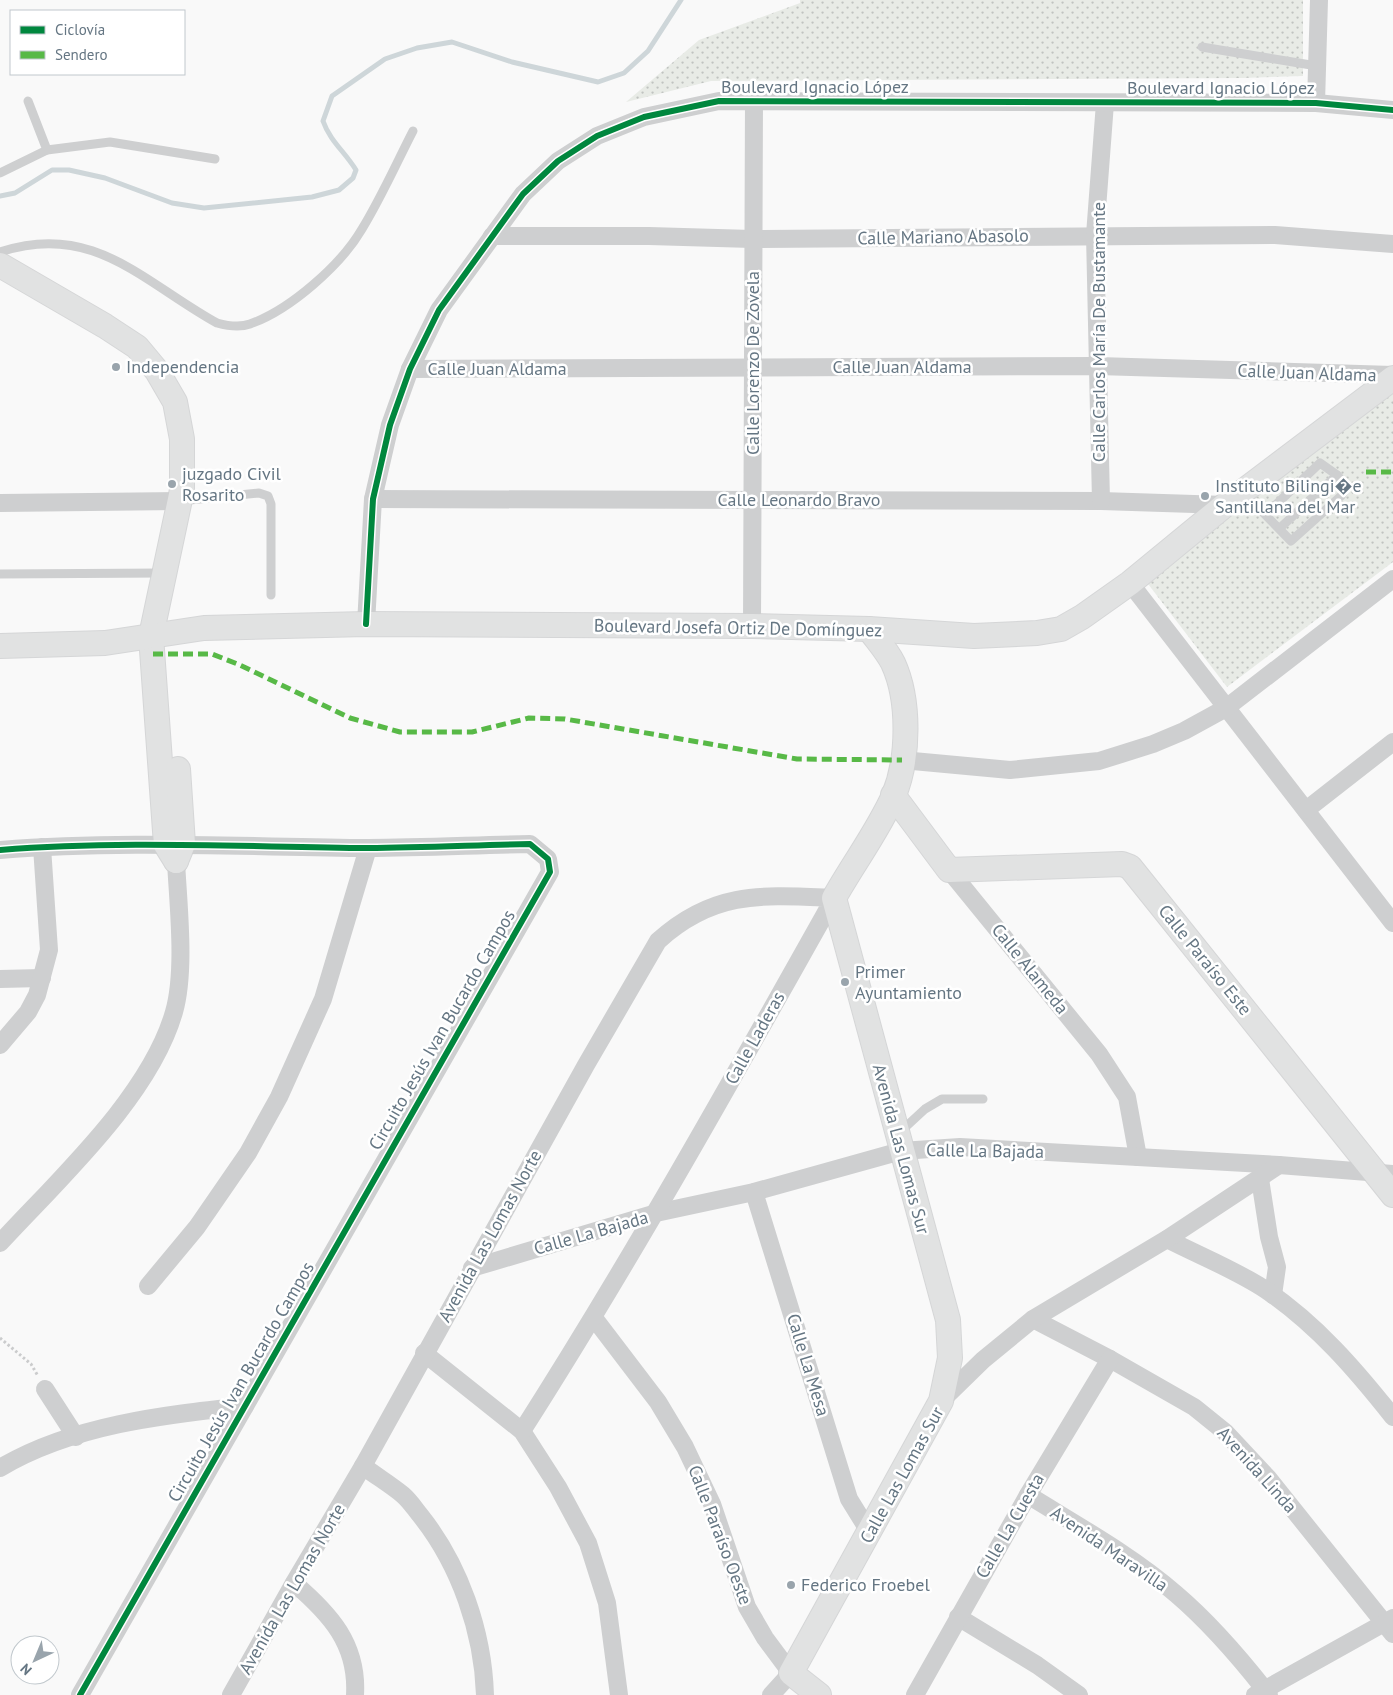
<svg xmlns="http://www.w3.org/2000/svg" width="1393" height="1695" font-family="'PT Sans',sans-serif">
	<defs>
		<pattern id="green-dots" width="8" height="8" patternUnits="userSpaceOnUse" patternTransform="scale(1.25)"><rect width="8" height="8" fill="#e8ebe6"/><path d="M2 2h.1M6 6h.1" fill="none" stroke="#c0c3c0" stroke-width="1.8" stroke-linecap="round"/></pattern>
	</defs>
	<rect width="100%" height="100%" fill="#f9f9f9"/>
	<!-- green -->
	<g fill="url(#green-dots)">
		<polygon points="800,0 1303,0 1303,76 1243,78 711,81 626,102 699,40 800,3"/>
		<polygon points="1388,392 1393,393 1393,562 1227,687 1145,580"/>
	</g>
	<g fill="none" stroke-linecap="round" stroke-linejoin="round">
		<!-- stream -->
		<path stroke="#ced6d9" stroke-width="5" d="M0 196 15 193 52 170H69L105 178 172 203 204 208 312 197 339 190 353 178 356 170C345 152 330 141 323 121L332 96 385 59 417 48 452 42 512 62 598 82 624 73 648 51 681 0"/>
		<defs>
			<g id="secondary">
				<polyline points="0,265 105,326 137,347 157,371 175,402 182,439 182,490 151,636 166,845 176,861"/>
				<polyline points="0,646 105,643 204,628 366,624 752,626 869,629 974,636 1037,633 1061,629 1082,617 1130,583 1225,505 1393,378"/>
				<polyline points="893,795 949,870 1122,864 1130,867 1393,1195"/>
				<polyline points="176,861 183,844 178,769"/>
				<path d="M819 1695 791 1673 941 1401 950 1358 948 1320 834 898C853 864 878 831 894 795 909 758 910 700 893 663 887 651 877 640 869 629"/>
			</g>
		</defs>
		<!-- secondary casing -->
		<use href="#secondary" stroke="#d5d6d7" stroke-width="26"/>
		<!-- path -->
		<polyline stroke="#cbcccd" stroke-width="3" stroke-dasharray="2.5 2.5" stroke-linecap="butt" points="0,1338 31,1364 38,1376"/>
		<!-- lane -->
		<g stroke="#cecfd0" stroke-width="9">
			<polyline points="1202,47 1317,66"/>
			<polyline points="47,150 110,142 215,159"/>
			<polyline points="0,173 47,150 28,101"/>
			<path d="M0 252C93 221 143 282 217 323 228 326 239 328 250 324 290 310 341 265 362 229 381 198 396 164 413 131"/>
			<polyline points="1243,492 1291,541 1341,496 1347,487 1337,475 1320,463 1266,514"/>
			<polyline points="180,501 259,493 268,496 271,504 271,595"/>
			<polyline points="1280,528 1337,475"/>
			<polyline points="0,574 163,573"/>
			<polyline points="899,1133 925,1109 942,1099 983,1099"/>
		</g>
		<!-- street -->
		<g stroke="#cecfd0" stroke-width="18">
			<polyline points="1316,103 1319,0"/>
			<polyline points="492,236 649,236 752,239 1275,235 1393,244"/>
			<polyline points="410,369 1098,366 1393,375"/>
			<polyline points="373,499 1101,501 1225,505"/>
			<polyline points="1101,501 1095,235 1105,103"/>
			<polyline points="0,503 180,501"/>
			<polyline points="1130,583 1393,923"/>
			<polyline points="366,624 373,499 390,425 410,369 439,310 523,194 558,161 597,136 644,117 719,101 1316,103 1393,110"/>
			<polyline points="752,626 754,100"/>
			<polyline points="902,760 1010,770 1099,761 1153,744 1184,731 1226,708 1393,579"/>
			<polyline points="1306,810 1393,742"/>
			<path d="M0 850C122 840 245 847 368 848 422 848 476 845 530 844L548 859 550 872 80 1695"/>
			<polyline points="949,870 1099,1054 1127,1097 1138,1157"/>
			<polyline points="0,979 42,978"/>
			<polyline points="0,1045 28,1012 37,995 49,950 42,847"/>
			<polyline points="1260,1179 1269,1237 1277,1267 1273,1295"/>
			<polyline points="754,1192 849,1499 870,1533"/>
			<path d="M1167 1239C1200 1256 1236 1270 1266 1290 1317 1325 1355 1369 1393 1417"/>
			<path d="M0 1243C59 1179 150 1096 174 1012 186 970 178 904 176 861"/>
			<polyline points="472,1268 656,1213 754,1192 901,1151 960,1147 1279,1165 1393,1174"/>
			<polyline points="148,1286 197,1227 248,1153 279,1097 323,999 368,848"/>
			<polyline points="594,1318 658,1402 685,1447 712,1504 747,1607 765,1638 791,1673 771,1695"/>
			<polyline points="1033,1319 1110,1359 1194,1407 1225,1432 1268,1478 1393,1634"/>
			<polyline points="424,1353 522,1431 558,1487 588,1543 607,1603 619,1695"/>
			<polyline points="45,1389 76,1437"/>
			<polyline points="941,1401 983,1360 1033,1319 1167,1239 1279,1165"/>
			<path d="M363 1466C376 1476 391 1485 403 1495 410 1501 415 1509 420 1515 460 1565 483 1632 485 1695"/>
			<path d="M0 1468C72 1425 163 1415 245 1406"/>
			<path d="M1028 1495C1078 1526 1131 1555 1176 1594 1210 1623 1241 1659 1269 1695"/>
			<path d="M294 1583C330 1614 358 1644 355 1695"/>
			<polyline points="958,1617 1037,1665 1079,1695"/>
			<path d="M231 1695 294 1583 363 1466 586 1065 658 941C714 890 763 895 834 898 733 1078 633 1257 522 1431"/>
			<polyline points="915,1695 1028,1495 1110,1359"/>
			<polyline points="1255,1695 1393,1618"/>
		</g>
		<!-- secondary -->
		<use href="#secondary" stroke="#e1e2e2" stroke-width="24"/>
		<!-- quiet -->
		<g stroke="#58b947" stroke-width="5" stroke-dasharray="10 5" stroke-linecap="butt">
			<polyline points="1366,472 1393,472"/>
			<polyline points="153,654 212,654 240,665 350,718 400,732 472,732 529,718 565,719 797,759 902,760"/>
		</g>
		<defs>
			<g id="cycleway">
				<polyline points="366,624 373,499 390,425 410,369 439,310 523,194 558,161 597,136 644,117 719,101 1316,103 1393,110"/>
				<path d="M0 850C122 840 245 847 368 848 422 848 476 845 530 844L548 859 550 872 80 1695"/>
			</g>
		</defs>
		<!-- cycleway casing -->
		<use href="#cycleway" stroke="#fff" stroke-width="9"/>
		<!-- cycleway -->
		<use href="#cycleway" stroke="#00873e" stroke-width="6"/>
	</g>
	<!-- markers -->
	<g fill="#99a4ac" stroke="#fff" stroke-width="2">
		<circle cx="116" cy="367" r="5"/>
		<circle cx="172" cy="484" r="5"/>
		<circle cx="1205" cy="496" r="5"/>
		<circle cx="845" cy="982" r="5"/>
		<circle cx="791" cy="1585" r="5"/>
	</g>
	<g text-anchor="middle" stroke-width="5" stroke-linejoin="round" paint-order="stroke">
		<!-- street labels -->
		<g font-size="18" fill="#657683" stroke="#fff">
			<text x="815" y="93">Boulevard Ignacio López</text>
			<text x="1221" y="94">Boulevard Ignacio López</text>
			<text transform="translate(943 237) rotate(-1)" y="6">Calle Mariano Abasolo</text>
			<text transform="translate(1099 332) rotate(-90)" y="6">Calle Carlos María De Bustamante</text>
			<text transform="translate(753 363) rotate(-90)" y="6">Calle Lorenzo De Zovela</text>
			<text x="902" y="373">Calle Juan Aldama</text>
			<text x="497" y="375">Calle Juan Aldama</text>
			<text transform="translate(1307 373) rotate(2)" y="6">Calle Juan Aldama</text>
			<text x="799" y="506">Calle Leonardo Bravo</text>
			<text transform="translate(738 628) rotate(1)" y="6">Boulevard Josefa Ortiz De Domínguez</text>
			<text transform="translate(1205 960) rotate(51)" y="6">Calle Paraíso Este</text>
			<text transform="translate(1030 969) rotate(51)" y="6">Calle Alameda</text>
			<text transform="translate(442 1030) rotate(-60)" y="6">Circuito Jesús Ivan Bucardo Campos</text>
			<text transform="translate(755 1038) rotate(-61)" y="6">Calle Laderas</text>
			<text transform="translate(901 1149) rotate(75)" y="6">Avenida Las Lomas Sur</text>
			<text transform="translate(985 1151) rotate(1)" y="6">Calle La Bajada</text>
			<text transform="translate(591 1233) rotate(-16)" y="6">Calle La Bajada</text>
			<text transform="translate(490 1236) rotate(-61)" y="6">Avenida Las Lomas Norte</text>
			<text transform="translate(808 1365) rotate(73)" y="6">Calle La Mesa</text>
			<text transform="translate(241 1382) rotate(-60)" y="6">Circuito Jesús Ivan Bucardo Campos</text>
			<text transform="translate(1257 1470) rotate(48)" y="6">Avenida Linda</text>
			<text transform="translate(902 1475) rotate(-61)" y="6">Calle Las Lomas Sur</text>
			<text transform="translate(1010 1526) rotate(-60)" y="6">Calle La Cuesta</text>
			<text transform="translate(720 1535) rotate(69)" y="6">Calle Paraíso Oeste</text>
			<text transform="translate(1109 1549) rotate(34)" y="6">Avenida Maravilla</text>
			<text transform="translate(292 1589) rotate(-60)" y="6">Avenida Las Lomas Norte</text>
		</g>
		<!-- poi labels -->
		<g font-size="18" fill="#657683" stroke="#fff" text-anchor="start">
			<text x="126" y="373">Independencia</text>
			<text x="182" y="480">juzgado Civil<tspan x="182" dy="21">Rosarito</tspan></text>
			<text x="1215" y="492">Instituto Bilingi�e<tspan x="1215" dy="21">Santillana del Mar</tspan></text>
			<text x="855" y="978">Primer<tspan x="855" dy="21">Ayuntamiento</tspan></text>
			<text x="801" y="1591">Federico Froebel</text>
		</g>
	</g>
	<!-- legend -->
	<rect x="10" y="10" width="175" height="65" fill="#ffffff" stroke="#c1c8cd"/>
	<rect x="20" y="26" width="25" height="8" fill="#00873e" stroke="#c1c8cd"/>
	<text x="55" y="35" font-size="15" fill="#657683">Ciclovía</text>
	<rect x="20" y="51" width="25" height="8" fill="#58b947" stroke="#c1c8cd"/>
	<text x="55" y="60" font-size="15" fill="#657683">Sendero</text>
	<!-- north arrow -->
	<g transform="translate(35 1660) rotate(224)"><circle r="24" fill="#ffffff" stroke="#c1c8cd"/>
	<path d="M0-4L9 19L0 12L-9 19Z" fill="#99a4ac"/>
	<text y="-8" font-size="14" font-weight="bold" text-anchor="middle" fill="#657683">N</text>
	</g>
</svg>
